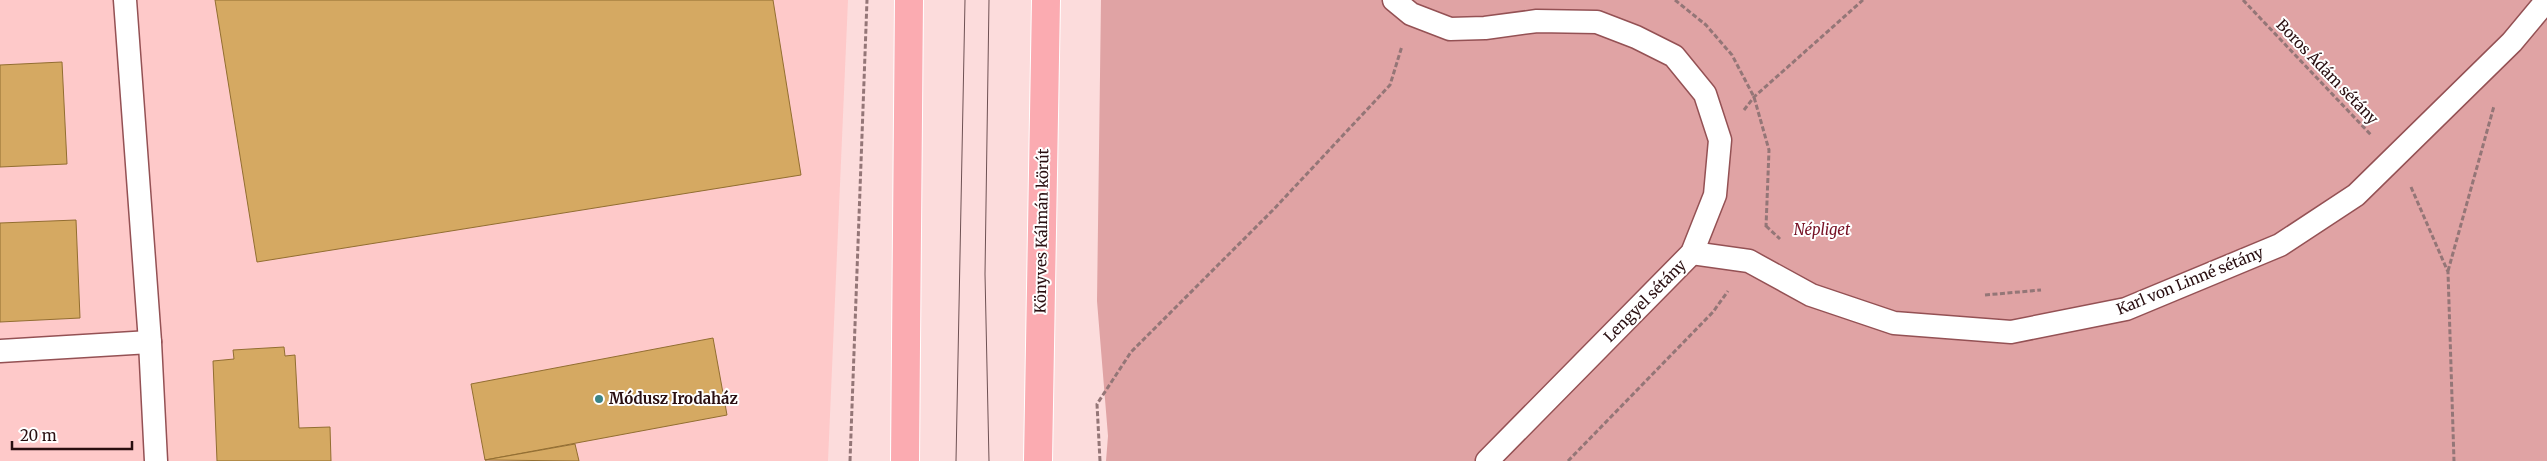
<svg xmlns="http://www.w3.org/2000/svg" width="2547" height="461" font-family="Merriweather,serif">
	<rect width="100%" height="100%" fill="#fcdcdc"/>
	<!-- built -->
	<polygon fill="#fec9c9" points="0,0 848,0 828,461 0,461"/>
	<!-- green -->
	<polygon fill="#e0a3a4" points="1101,0 2547,0 2547,461 1106,461 1108,436 1097,301"/>
	<!-- building -->
	<g fill="#d5a962" stroke="#926e31">
		<polygon points="215,0 773,0 801,175 257,262"/>
		<polygon points="62,62 67,164 0,167 0,65"/>
		<polygon points="76,220 80,318 0,322 0,223"/>
		<polygon points="713,338 727,415 485,460 471,384"/>
		<polygon points="284,347 285,356 295,355 299,428 330,427 331,461 217,461 213,361 234,359 233,350"/>
		<polygon points="575,444 579,461 485,460"/>
	</g>
	<g fill="none" stroke-linecap="round" stroke-linejoin="round">
		<defs>
			<g id="lane">
				<polyline points="125,0 150,342 156,461"/>
				<polyline points="1394,0 1411,14 1450,29 1485,28 1537,21 1597,22 1636,37 1674,56 1705,94 1720,140 1715,195 1692,253 1487,461"/>
				<polyline points="1692,253 1749,261 1811,295 1894,323 2011,332 2126,309 2280,245 2356,195 2512,42 2547,0"/>
				<polyline points="0,351 150,342"/>
			</g>
			<g id="primary">
				<polyline points="905,461 909,0"/>
				<polyline points="1038,461 1046,0"/>
			</g>
		</defs>
		<!-- lane casing -->
		<use href="#lane" stroke="#945154" stroke-width="25"/>
		<!-- primary casing -->
		<use href="#primary" stroke="#fff" stroke-width="30"/>
		<!-- path -->
		<g stroke="#947677" stroke-width="3" stroke-dasharray="5 2.5" stroke-linecap="butt">
			<polyline points="1675,0 1706,25 1732,55 1754,97 1769,150 1766,227"/>
			<polyline points="2243,0 2372,136"/>
			<polyline points="1744,110 1754,97 1863,0"/>
			<polyline points="2411,187 2448,272 2454,461"/>
			<polyline points="1766,226 1780,239"/>
			<polyline points="2448,271 2494,106"/>
			<polyline points="1985,295 2041,290"/>
			<polyline points="850,461 867,0"/>
			<polyline points="1100,461 1097,404 1131,352 1274,209 1390,85 1402,46"/>
			<polyline points="1568,461 1713,312 1728,291"/>
		</g>
		<!-- lane -->
		<use href="#lane" stroke="#fff" stroke-width="22"/>
		<!-- primary -->
		<use href="#primary" stroke="#fbabb1" stroke-width="28"/>
		<!-- tram -->
		<g stroke="#6e5153" stroke-width="1">
			<polyline points="956,461 965,0"/>
			<polyline points="989,461 985,274 989,0"/>
		</g>
	</g>
	<!-- markers -->
	<circle fill="#3c8486" stroke="#fff" stroke-width="2" cx="599" cy="399" r="5"/>
	<g text-anchor="middle" stroke-width="4" stroke-linejoin="round" paint-order="stroke">
		<!-- street labels -->
		<g font-size="15" fill="#290e10" stroke="#fff">
			<text transform="translate(2327 72) rotate(46)" y="5">Boros Ádám sétány</text>
			<text transform="translate(1042 231) rotate(-89)" y="5">Könyves Kálmán körút</text>
			<text transform="translate(2190 281) rotate(-22)" y="5">Karl von Linné sétány</text>
			<text transform="translate(1645 301) rotate(-45)" y="5">Lengyel sétány</text>
		</g>
		<!-- park labels -->
		<g font-size="15" font-style="italic" fill="#761124" stroke="#fff">
			<text x="1822" y="235">Népliget</text>
		</g>
		<!-- poi labels -->
		<g font-size="15" font-weight="bold" fill="#290e10" stroke="#fff" text-anchor="start">
			<text x="609" y="404">Módusz Irodaház</text>
		</g>
	</g>
	<!-- scale -->
	<path d="M12 441v8h120v-8" fill="none" stroke="#290e10" stroke-width="2.5"/>
	<text x="20" y="441" font-size="15" fill="#290e10" stroke="#ffffff" stroke-width="4" paint-order="stroke">20 m</text>
</svg>
